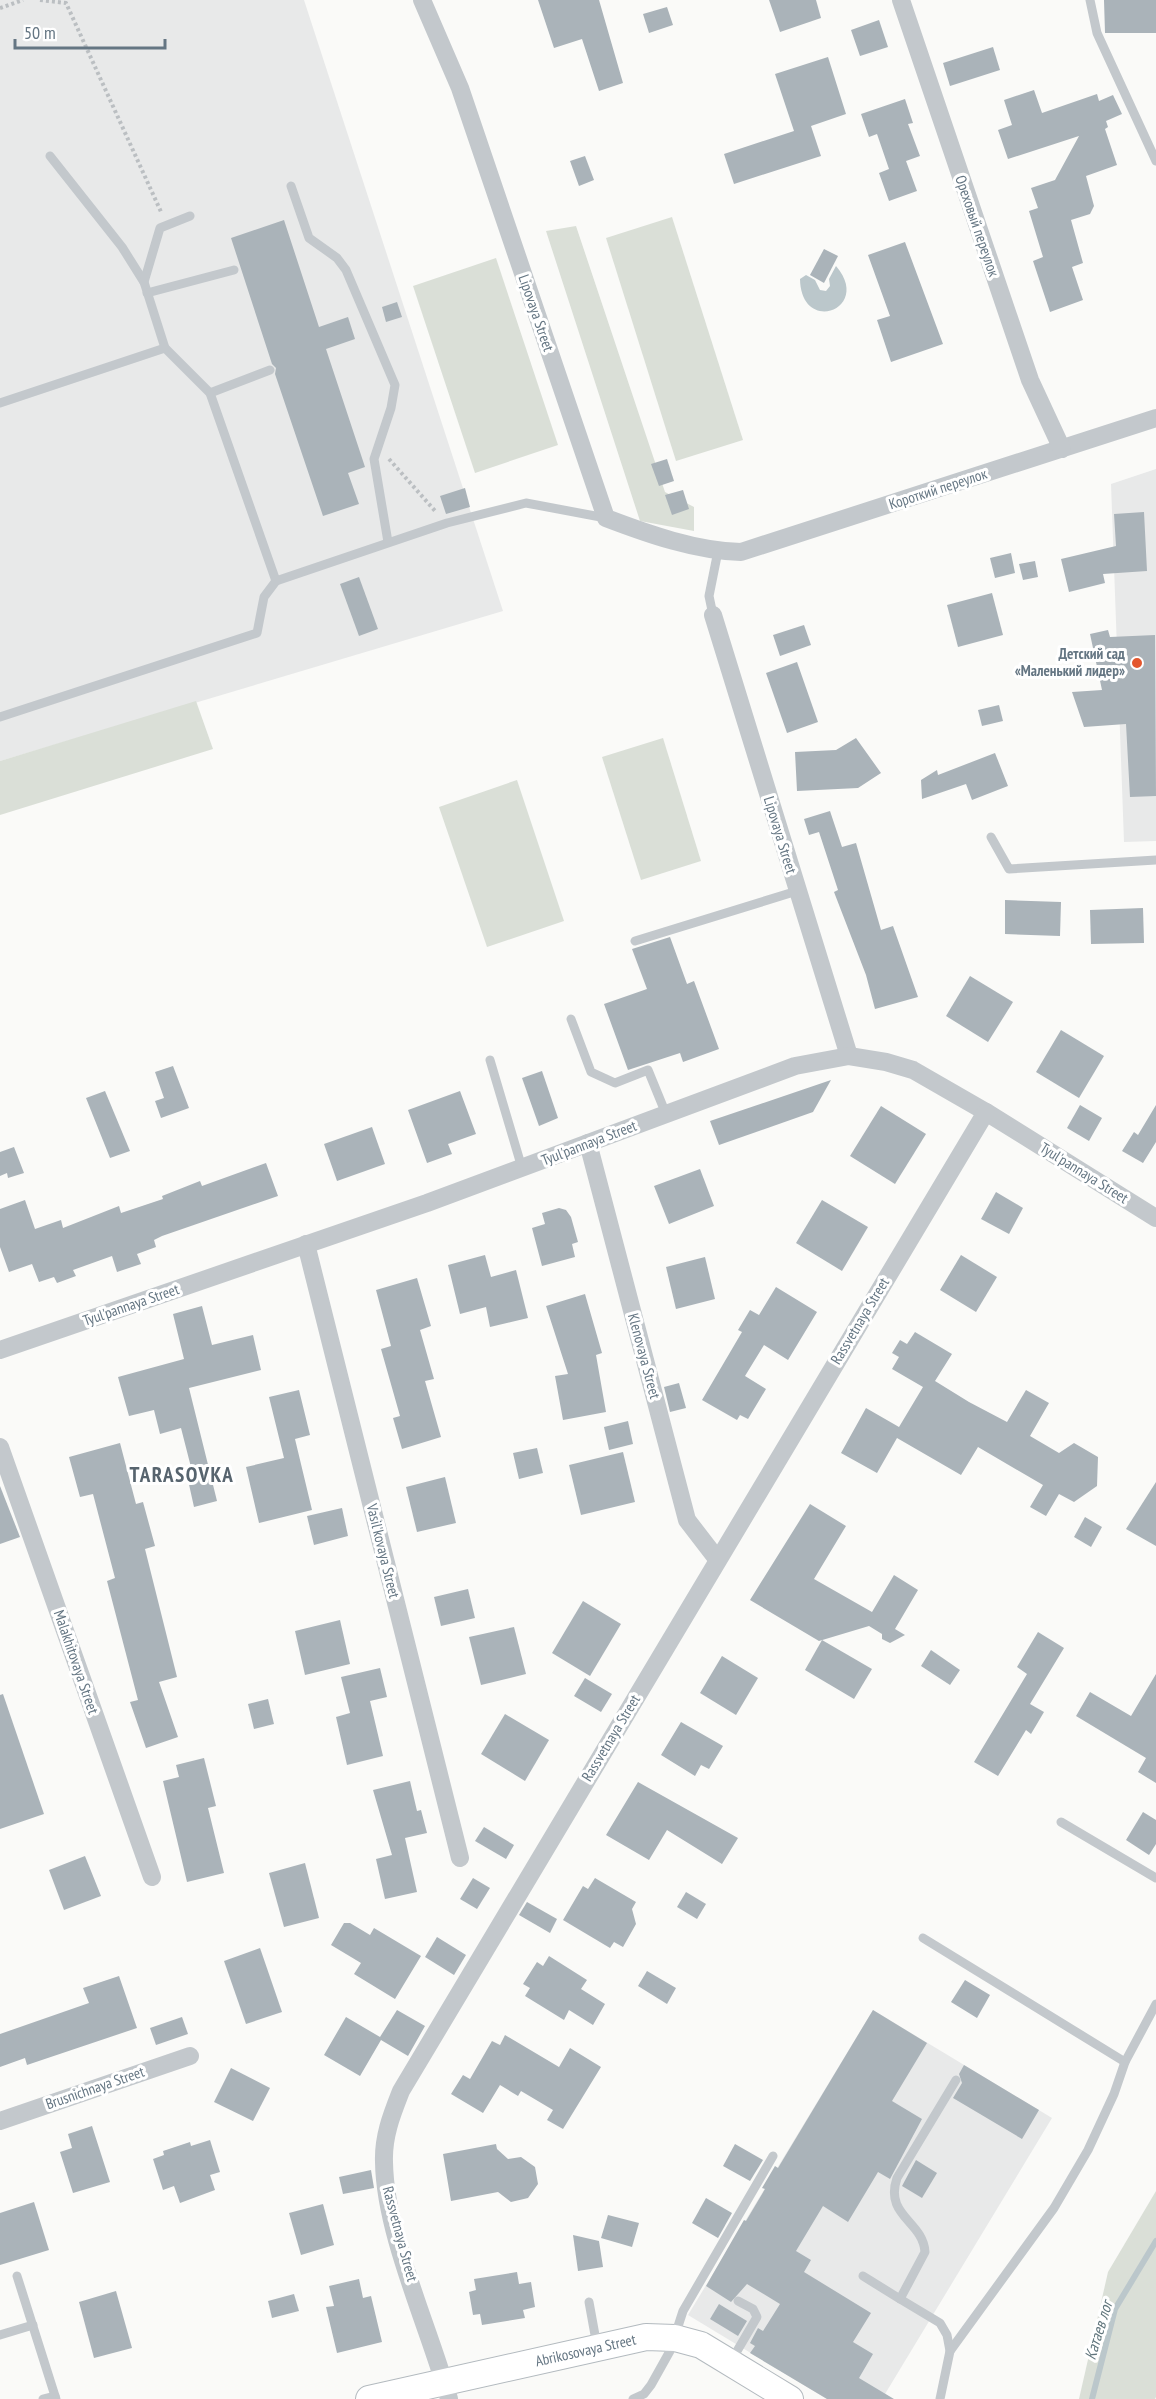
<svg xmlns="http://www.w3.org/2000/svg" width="1156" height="2399" font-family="'PT Sans Narrow',sans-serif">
	<rect width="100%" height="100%" fill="#fafaf8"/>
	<!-- built -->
	<g fill="#e8e9e9">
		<polygon points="0,0 304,0 503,611 0,761"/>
		<polygon points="1156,469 1156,841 1124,842 1111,484"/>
		<polygon points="873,2010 1052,2118 882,2399 827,2399 688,2315"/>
	</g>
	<!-- green -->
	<g fill="#dadfd7">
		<polygon points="672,217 743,440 676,461 606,238"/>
		<polygon points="576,226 665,492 694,507 694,531 640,521 546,231"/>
		<polygon points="496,258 558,445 475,473 413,286"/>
		<polygon points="196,701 213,749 0,815 0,761"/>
		<polygon points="663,738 701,861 641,880 602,757"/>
		<polygon points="517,780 564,921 487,947 439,807"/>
		<polygon points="1156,2191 1156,2397 1155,2399 1079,2399 1108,2272"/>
	</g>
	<!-- water -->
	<path fill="#bbc7cb" d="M836 266C873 309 801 336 800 279L806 275 815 280 820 290 826 291 830 286 829 279Z"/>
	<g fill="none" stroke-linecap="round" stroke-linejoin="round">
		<!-- stream -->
		<polyline stroke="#bbc7cb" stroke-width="6" points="1092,2399 1115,2309 1156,2241"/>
	</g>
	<!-- building -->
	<g fill="#aab3b9">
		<polygon points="538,0 599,0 623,83 599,91 582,39 554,48"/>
		<polygon points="769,0 816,0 821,18 780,32"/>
		<polygon points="1104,0 1156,0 1156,33 1105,33"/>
		<polygon points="667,7 673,25 649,33 643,14"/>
		<polygon points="879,20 888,47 860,56 851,30"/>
		<polygon points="993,47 1000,70 950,86 943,63"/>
		<polygon points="828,57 846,114 811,126 821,156 734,184 724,154 794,131 775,74"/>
		<polygon points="1034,90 1042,113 1097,94 1099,101 1113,95 1122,114 1106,121 1108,127 1105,129 1117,165 1086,176 1094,206 1090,214 1071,220 1083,263 1072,267 1083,300 1050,312 1033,261 1043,257 1029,211 1038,208 1031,188 1055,180 1079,136 1008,159 998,130 1012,125 1004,100"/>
		<polygon points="905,99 913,123 908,124 920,156 906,161 917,191 889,201 879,173 889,169 877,134 869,137 861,114"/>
		<polygon points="585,156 594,180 579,186 570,161"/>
		<polygon points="284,220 319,327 348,317 355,339 326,349 365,467 348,473 359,504 323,516 275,374 276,368 272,364 231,238"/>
		<polygon points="905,242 943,344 891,362 877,320 890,316 868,255"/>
		<polygon points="824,249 838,256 824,283 810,275"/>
		<polygon points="397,302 402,317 386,322 382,307"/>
		<polygon points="667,459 674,481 659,486 651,464"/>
		<polygon points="465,488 470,507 446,514 440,496"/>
		<polygon points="683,490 689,509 672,515 665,495"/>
		<polygon points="1144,512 1147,571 1103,574 1105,583 1069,592 1061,559 1116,546 1114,514"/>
		<polygon points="1011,553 1015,573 995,578 990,558"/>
		<polygon points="1035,561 1038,577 1023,580 1019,564"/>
		<polygon points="359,577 378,629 359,636 340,584"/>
		<polygon points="992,593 1003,635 958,647 947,605"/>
		<polygon points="804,625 811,645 780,656 773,635"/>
		<polygon points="1108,630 1110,637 1155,635 1156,796 1130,797 1126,724 1084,727 1072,692 1102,690 1090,634"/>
		<polygon points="797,662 818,722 787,733 766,673"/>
		<polygon points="999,705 1003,721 982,726 978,710"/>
		<polygon points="856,738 881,773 858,788 797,791 795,752 836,750"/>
		<polygon points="995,753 1008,786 972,800 966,784 922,799 921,780 937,770 938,775"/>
		<polygon points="830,811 842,847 856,843 881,930 893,926 918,997 875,1009 866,975 834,892 838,890 819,832 809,835 804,819"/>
		<polygon points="1005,900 1061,902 1060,936 1005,934"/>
		<polygon points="1143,908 1144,943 1091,944 1090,910"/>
		<polygon points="670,937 687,984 694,981 719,1049 683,1062 680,1053 628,1070 604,1004 647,989 632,949"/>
		<polygon points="970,976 1013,1002 988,1042 946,1016"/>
		<polygon points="1061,1030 1104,1056 1079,1098 1036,1072"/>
		<polygon points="173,1066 189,1108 161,1118 155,1101 164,1098 155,1072"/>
		<polygon points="542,1071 558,1118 539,1126 522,1078"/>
		<polygon points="831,1080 813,1112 719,1145 710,1121"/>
		<polygon points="105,1091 130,1151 110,1158 86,1098"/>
		<polygon points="460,1091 476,1134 448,1144 452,1154 427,1163 408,1110"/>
		<polygon points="1080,1105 1102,1118 1089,1141 1067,1128"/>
		<polygon points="1156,1105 1156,1142 1143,1163 1122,1151 1134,1132 1138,1135"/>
		<polygon points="881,1106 926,1134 895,1184 850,1156"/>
		<polygon points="372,1127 385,1164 337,1181 324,1144"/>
		<polygon points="14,1147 24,1173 8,1178 7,1173 0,1176 0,1152"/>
		<polygon points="266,1163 278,1196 162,1236 154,1240 156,1247 137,1254 141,1264 117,1272 112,1256 73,1270 76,1276 57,1283 54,1277 39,1282 32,1264 9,1272 0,1247 0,1209 25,1200 35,1229 61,1220 63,1228 119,1206 121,1213 163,1199 162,1196 200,1181 202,1186"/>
		<polygon points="700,1169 714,1206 669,1224 654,1186"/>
		<polygon points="996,1192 1023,1208 1009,1234 981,1219"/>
		<polygon points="822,1200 868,1227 842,1271 796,1243"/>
		<polygon points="559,1208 566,1210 571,1217 578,1242 572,1244 575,1257 542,1266 532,1228 545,1224 542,1213"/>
		<polygon points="485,1255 491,1277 516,1270 528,1318 490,1327 486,1307 460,1314 448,1265"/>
		<polygon points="961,1255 997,1277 976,1312 940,1290"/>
		<polygon points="705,1257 715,1299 676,1309 666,1267"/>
		<polygon points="417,1278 431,1326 420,1330 434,1379 425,1381 441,1437 402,1449 393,1418 400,1416 381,1349 391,1346 376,1290"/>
		<polygon points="776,1287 817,1312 788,1360 764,1345 745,1376 766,1389 748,1419 740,1415 737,1420 702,1400 742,1332 738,1330 750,1310 759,1315"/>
		<polygon points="585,1294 602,1353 596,1355 606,1412 563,1420 555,1376 568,1374 546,1306"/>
		<polygon points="202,1306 212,1345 253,1335 261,1370 189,1388 217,1501 194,1507 188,1480 194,1479 181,1428 160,1434 154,1410 129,1416 118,1377 184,1359 173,1314"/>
		<polygon points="915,1332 952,1354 935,1381 969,1402 1007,1422 1026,1390 1049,1403 1030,1436 1059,1453 1074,1443 1098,1457 1097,1486 1074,1502 1059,1494 1046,1516 1030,1507 1043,1485 978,1447 961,1475 897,1438 877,1473 841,1453 866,1408 899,1427 923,1387 892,1369 899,1357 892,1353 900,1340 907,1344"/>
		<polygon points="679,1383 686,1408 670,1412 664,1387"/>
		<polygon points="299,1390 310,1435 295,1439 312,1510 259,1523 246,1467 284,1458 269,1397"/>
		<polygon points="628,1421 633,1444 609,1450 604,1427"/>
		<polygon points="120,1443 136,1504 143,1502 155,1546 145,1549 177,1677 159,1682 178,1737 146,1748 130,1702 138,1700 107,1581 115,1578 93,1494 80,1497 69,1457"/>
		<polygon points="537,1448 543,1473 519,1479 513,1453"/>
		<polygon points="623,1452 635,1502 581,1515 569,1465"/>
		<polygon points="445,1477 456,1523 417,1532 406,1487"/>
		<polygon points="1156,1482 1156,1546 1126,1529"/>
		<polygon points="0,1486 20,1537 0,1544"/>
		<polygon points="810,1504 846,1526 814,1579 872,1612 894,1575 918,1590 895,1629 905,1635 890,1643 882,1639 882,1634 869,1626 819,1641 750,1600"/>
		<polygon points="342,1508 348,1536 314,1545 307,1516"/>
		<polygon points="1085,1517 1102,1527 1091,1547 1074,1537"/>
		<polygon points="468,1589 475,1618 441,1626 434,1597"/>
		<polygon points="583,1601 621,1624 590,1676 552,1653"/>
		<polygon points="340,1620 350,1664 305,1675 295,1631"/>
		<polygon points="514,1627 526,1674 481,1685 469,1637"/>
		<polygon points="1038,1632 1064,1648 1030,1704 1044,1712 1031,1734 1026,1730 998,1776 974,1762 1027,1674 1017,1667"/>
		<polygon points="822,1640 872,1669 854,1699 805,1670"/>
		<polygon points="931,1650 960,1670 950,1685 921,1666"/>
		<polygon points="722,1656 758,1678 736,1715 700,1693"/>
		<polygon points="380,1668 387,1697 370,1701 383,1756 347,1765 336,1717 350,1713 341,1677"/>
		<polygon points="1156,1674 1156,1783 1138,1772 1146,1758 1076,1716 1090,1692 1131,1716"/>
		<polygon points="585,1678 612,1694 601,1712 574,1696"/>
		<polygon points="3,1694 44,1814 0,1829 0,1695"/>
		<polygon points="268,1699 274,1724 254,1729 248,1704"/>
		<polygon points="505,1714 549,1740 525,1781 481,1754"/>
		<polygon points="681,1722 723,1746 709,1769 701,1765 695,1776 661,1755"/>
		<polygon points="204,1758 216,1806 208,1808 224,1873 187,1882 163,1781 179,1777 176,1765"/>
		<polygon points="410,1781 417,1811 421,1810 427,1833 405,1838 417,1892 385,1899 376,1859 392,1855 373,1790"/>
		<polygon points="638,1782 738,1838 722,1864 667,1830 649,1860 606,1835"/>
		<polygon points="1143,1812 1156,1820 1156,1844 1149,1855 1126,1840"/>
		<polygon points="484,1827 514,1845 506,1859 475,1841"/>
		<polygon points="85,1856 101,1896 64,1910 49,1870"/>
		<polygon points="305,1863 319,1918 284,1927 269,1873"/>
		<polygon points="473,1878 490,1888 477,1909 460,1899"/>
		<polygon points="595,1878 636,1902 632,1909 636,1924 623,1947 614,1942 610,1948 563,1920 583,1886 588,1889"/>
		<polygon points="686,1892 706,1904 697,1919 677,1907"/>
		<polygon points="527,1902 557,1919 550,1933 519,1915"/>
		<polygon points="344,1923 350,1923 370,1935 374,1928 421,1956 395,1999 354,1974 361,1963 331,1945"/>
		<polygon points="437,1937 466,1955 454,1975 425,1957"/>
		<polygon points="260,1948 282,2012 246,2024 224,1961"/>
		<polygon points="549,1956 587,1980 581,1989 605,2004 593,2025 569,2010 564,2020 525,1996 530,1988 523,1984 537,1962 543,1966"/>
		<polygon points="647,1971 676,1988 667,2004 638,1986"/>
		<polygon points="119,1976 137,2028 27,2065 25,2058 0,2067 0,2034 89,2003 83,1988"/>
		<polygon points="965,1980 990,1995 977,2018 951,2002"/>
		<polygon points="397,2010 425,2026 408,2056 381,2040 360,2076 324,2055 346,2017 380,2037"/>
		<polygon points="873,2010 927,2043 892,2101 922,2119 890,2179 878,2172 848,2222 823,2206 796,2251 811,2260 804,2272 871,2313 853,2342 873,2354 859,2378 894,2399 827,2399 750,2353 755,2346 750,2343 758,2328 763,2331 780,2304 747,2284 731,2302 706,2286 744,2220 746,2221 765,2189 762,2188 775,2166 778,2168"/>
		<polygon points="182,2017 188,2034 156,2045 150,2028"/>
		<polygon points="505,2035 559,2067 570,2048 601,2067 563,2129 547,2120 553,2110 521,2091 518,2096 500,2085 483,2113 451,2094 463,2075 470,2079 492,2041 500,2045"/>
		<polygon points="964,2065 1039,2110 1022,2139 953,2098 962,2083 959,2074"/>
		<polygon points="231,2068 270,2088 253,2121 214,2102"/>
		<polygon points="92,2126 110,2182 73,2193 60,2152 72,2148 68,2134"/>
		<polygon points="210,2140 220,2172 210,2175 215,2190 180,2203 174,2186 163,2190 153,2159 164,2155 163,2151 190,2142 191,2146"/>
		<polygon points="496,2144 497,2149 508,2159 521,2157 535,2167 538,2184 528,2198 511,2202 498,2192 451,2201 443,2154"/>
		<polygon points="735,2144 763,2160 750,2181 723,2166"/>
		<polygon points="916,2160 937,2173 922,2198 902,2186"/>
		<polygon points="371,2170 374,2188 343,2194 339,2177"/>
		<polygon points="706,2198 732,2213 718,2238 692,2223"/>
		<polygon points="34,2202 49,2250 0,2265 0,2213"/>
		<polygon points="323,2204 334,2245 301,2255 289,2213"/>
		<polygon points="608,2215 639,2223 632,2247 601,2238"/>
		<polygon points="573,2235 599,2241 603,2267 578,2271"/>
		<polygon points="517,2272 519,2284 531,2282 535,2307 523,2310 525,2318 482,2325 480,2314 473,2315 469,2292 476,2290 474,2279"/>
		<polygon points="359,2279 363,2298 371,2296 382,2342 337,2353 326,2307 334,2306 329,2286"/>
		<polygon points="116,2291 132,2348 94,2358 79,2302"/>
		<polygon points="294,2294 299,2311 272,2318 268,2301"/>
		<polygon points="719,2304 747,2321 738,2336 710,2319"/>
	</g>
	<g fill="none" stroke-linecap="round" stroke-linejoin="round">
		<defs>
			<g id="secondary">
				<path id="s1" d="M369 2399 646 2337 675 2338 701 2345 790 2399"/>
			</g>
		</defs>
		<!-- secondary casing -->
		<use href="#secondary" stroke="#b3babf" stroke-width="28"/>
		<!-- path -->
		<g stroke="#bbbfc2" stroke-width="4" stroke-dasharray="3 3" stroke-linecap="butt">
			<polyline points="40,0 66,3 162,214"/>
			<polyline points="0,8 23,0"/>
			<polyline points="389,459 436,512"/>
		</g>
		<!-- lane -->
		<g stroke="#c3c8cc" stroke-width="9">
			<polyline points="1090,0 1097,33 1156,161"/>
			<polyline points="50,156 122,247 144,282 165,348 210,393 276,581 447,523 526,503 606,518"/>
			<polyline points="291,186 309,238 337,258 346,270 395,385 391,408 374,459 388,542"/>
			<polyline points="144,282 160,228 190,216"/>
			<polyline points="147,293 234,270"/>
			<polyline points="210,393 270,370"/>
			<polyline points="0,403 165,348"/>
			<polyline points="713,615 709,596 718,551"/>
			<polyline points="0,717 257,633 264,597 276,581"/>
			<polyline points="991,837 1009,869 1156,860"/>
			<polyline points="635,941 797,891"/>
			<polyline points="571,1019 591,1072 615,1083 648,1070 666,1114"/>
			<polyline points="490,1060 522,1168"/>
			<polyline points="1061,1822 1156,1878"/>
			<polyline points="923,1938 1125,2062"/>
			<polyline points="17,2276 56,2399"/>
			<polyline points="863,2276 900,2299"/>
			<polyline points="589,2302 597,2346"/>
			<polyline points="0,2335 33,2325"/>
			<polyline points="950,2351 1054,2208 1088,2150 1114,2094 1125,2062 1156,2004"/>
			<polyline points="730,2363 757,2317 753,2309 738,2301"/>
			<polyline points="43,2399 55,2396"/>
			<polyline points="633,2399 644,2394 651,2385 670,2351 683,2311 773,2156"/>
			<path d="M940 2399 950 2351 947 2335 940 2323 900 2299 925 2252C923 2221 884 2216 897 2178L956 2080"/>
		</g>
		<!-- street -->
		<g stroke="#c3c8cc" stroke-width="18">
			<path d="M422 0 460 88 606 518C648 534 696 551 741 552L1156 418"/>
			<polyline points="901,0 1030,380 1062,449"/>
			<polyline points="713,615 849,1056"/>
			<polyline points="588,1143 687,1520 717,1559"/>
			<polyline points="306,1244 460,1858"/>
			<polyline points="0,1350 427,1203 795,1066 849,1056 886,1062 913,1070 986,1112 1156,1218"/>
			<polyline points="0,1447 152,1877"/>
			<polyline points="0,2121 190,2056"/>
			<path d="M449 2399C429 2327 385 2234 384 2162 383 2136 392 2114 401 2091L986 1112"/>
		</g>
		<!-- secondary -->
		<use href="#secondary" stroke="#fff" stroke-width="26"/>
	</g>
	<!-- markers -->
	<circle fill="#e4572e" stroke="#fff" stroke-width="2" cx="1137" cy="663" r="6"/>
	<g text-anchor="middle" stroke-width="6" stroke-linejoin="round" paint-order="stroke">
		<!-- street labels -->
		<g font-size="15" fill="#657683" stroke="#fff">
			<text transform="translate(977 226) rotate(71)" y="5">Ореховый переулок</text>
			<text transform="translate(536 313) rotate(71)" y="5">Lipovaya Street</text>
			<text transform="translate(938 489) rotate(-18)" y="5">Короткий переулок</text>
			<text transform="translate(780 835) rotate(73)" y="5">Lipovaya Street</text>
			<text transform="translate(589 1143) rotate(-21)" y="5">Tyul'pannaya Street</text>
			<text transform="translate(1084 1173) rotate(32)" y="5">Tyul'pannaya Street</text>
			<text transform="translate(131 1305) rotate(-19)" y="5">Tyul'pannaya Street</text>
			<text transform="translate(860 1321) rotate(-59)" y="5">Rassvetnaya Street</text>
			<text transform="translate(644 1356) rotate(75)" y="5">Klenovaya Street</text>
			<text transform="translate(383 1551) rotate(76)" y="5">Vasil'kovaya Street</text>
			<text transform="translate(76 1662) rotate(71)" y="5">Malakhitovaya Street</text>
			<text transform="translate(611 1738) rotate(-59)" y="5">Rassvetnaya Street</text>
			<text transform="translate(95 2088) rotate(-19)" y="5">Brusnichnaya Street</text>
			<text transform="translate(400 2234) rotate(75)" y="5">Rassvetnaya Street</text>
			<text dy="5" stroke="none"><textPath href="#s1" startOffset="222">Abrikosovaya Street</textPath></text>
		</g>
		<!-- poi labels -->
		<g font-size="15" font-weight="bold" fill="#657683" stroke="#fff" text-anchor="end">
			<text x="1125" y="659">Детский сад<tspan x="1125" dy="17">«Маленький лидер»</tspan></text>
		</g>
		<!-- water labels -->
		<g font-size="16" font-style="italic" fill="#60757c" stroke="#fff">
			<text transform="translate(1098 2330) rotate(-73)" y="6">Катаев лог</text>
		</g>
		<!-- district labels -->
		<g font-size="21" font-weight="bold" letter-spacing="1.5" fill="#57646e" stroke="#fff">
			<text x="182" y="1482">TARASOVKA</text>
		</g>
	</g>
	<!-- scale -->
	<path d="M15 39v9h150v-9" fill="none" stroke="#657683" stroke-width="3"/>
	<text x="24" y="39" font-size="18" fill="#657683" stroke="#ffffff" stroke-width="4.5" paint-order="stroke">50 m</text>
</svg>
